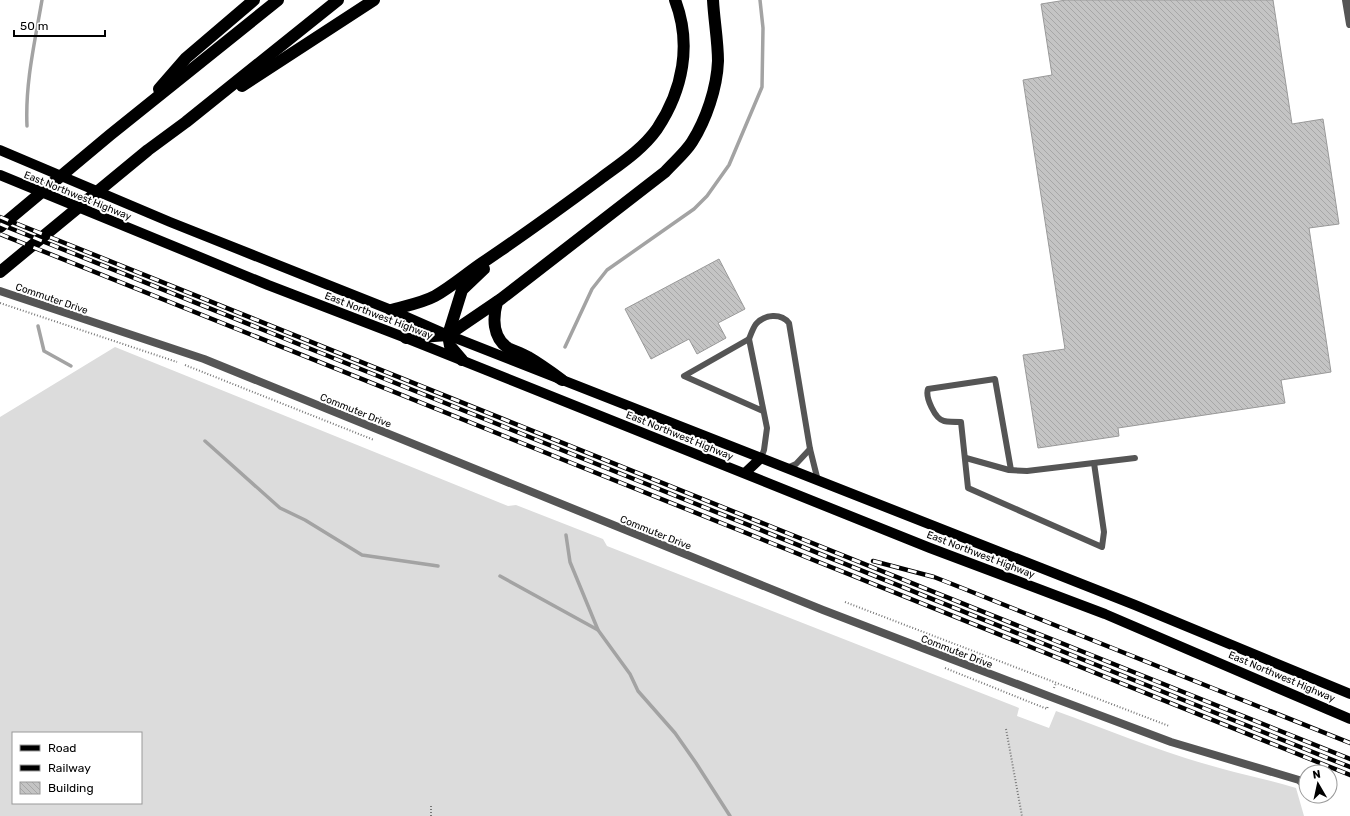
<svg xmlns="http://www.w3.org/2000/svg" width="1350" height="816" font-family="Rubik,sans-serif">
	<defs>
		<pattern id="building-back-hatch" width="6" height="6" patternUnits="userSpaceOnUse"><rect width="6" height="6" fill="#c4c4c4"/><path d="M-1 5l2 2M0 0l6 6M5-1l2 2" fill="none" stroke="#a7a7a7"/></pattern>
	</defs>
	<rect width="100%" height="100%" fill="#fff"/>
	<!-- garden -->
	<path fill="#dcdcdc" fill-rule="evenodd" d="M115 347 508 506 516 505 603 539 607 546 1019 708 1017 716 1049 728 1056 711C1111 731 1166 754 1223 769 1247 776 1272 780 1296 788L1304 816H0V417ZM13 733H141V803H13Z"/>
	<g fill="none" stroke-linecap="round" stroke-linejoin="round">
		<!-- stream -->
		<g stroke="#a3a3a3" stroke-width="3.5">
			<path d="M27 126C25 83 35 41 42 0"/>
			<polyline points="38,326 44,351 71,366"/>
			<polyline points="565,347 592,289 607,270 694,209 707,196 729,165 762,87 763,28 760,0"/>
			<polyline points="205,441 280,508 305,520 362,555 438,566"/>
			<polyline points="566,535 570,562 598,630 630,674 638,691 675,733 696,763 730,816"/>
			<polyline points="500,576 598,630"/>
		</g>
	</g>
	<!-- building -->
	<g fill="url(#building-back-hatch)" stroke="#999">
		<polygon points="1066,0 1273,0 1292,124 1323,119 1339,224 1309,228 1331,372 1281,380 1285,403 1118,428 1119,436 1038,448 1023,355 1065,349 1023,80 1052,75 1041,4"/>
		<polygon points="719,259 745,309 718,323 726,338 697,354 689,339 651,359 625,309"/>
	</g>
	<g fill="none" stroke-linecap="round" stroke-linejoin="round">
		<!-- path -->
		<g stroke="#777" stroke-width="2" stroke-dasharray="1 2" stroke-linecap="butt">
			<polyline points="0,303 177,362"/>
			<polyline points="185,365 374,440"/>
			<polyline points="845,602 1169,726"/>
			<polyline points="945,668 1047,709 1048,706"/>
			<polyline points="1054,688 1056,683"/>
			<polyline points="1006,729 1022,816"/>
			<polyline points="431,816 431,806"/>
		</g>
		<!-- lane -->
		<g stroke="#555" stroke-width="6">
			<path d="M749 339C751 334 753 328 756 324 765 314 781 313 789 323L810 449 818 481"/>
			<polyline points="761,458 764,450 767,428 749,339 684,376 763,411"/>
			<polyline points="966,458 1009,470 1027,471 1135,458"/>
			<polyline points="787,468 796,464 810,449"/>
			<path d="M1011 470 995 379 928 389C925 397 935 419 944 421 949 422 956 422 961 422L968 488 1102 547 1104 532 1094 463"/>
		</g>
		<!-- street -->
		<g stroke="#555" stroke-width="8">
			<polyline points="1346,0 1350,24"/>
			<polyline points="0,291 204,359 823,610 1051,697 1171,742 1299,780 1306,786"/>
		</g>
		<!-- primary -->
		<g stroke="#000" stroke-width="10">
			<polyline points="0,150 170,222 391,310 448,335 1135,605 1350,694"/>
			<polyline points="0,175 268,285 406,338 930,548 1105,614 1350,719"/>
			<polyline points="745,473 761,458"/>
		</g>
		<!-- highway -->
		<g stroke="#000" stroke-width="12">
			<polyline points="242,86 374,0"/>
			<polyline points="159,89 186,58 254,0"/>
			<polyline points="0,227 110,135 278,0"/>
			<polyline points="0,272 148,150 186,122 338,0"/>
			<path d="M497 302C493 317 492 337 508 348 514 351 522 353 528 357 540 364 551 372 562 380"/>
			<path d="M391 310C405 306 422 303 435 296 451 287 466 274 482 263 522 236 561 208 600 179 620 164 642 150 657 129 683 90 692 44 675 0"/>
			<path d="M406 338 448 335 501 299 665 172C674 162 685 153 692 142 706 120 717 88 718 61 718 41 714 20 713 0"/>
			<polyline points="462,360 450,346 448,335 462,290 484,269"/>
		</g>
		<defs>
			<g id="rail">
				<polyline points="0,217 1350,759"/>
				<polyline points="0,224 1350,767"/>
				<polyline points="0,234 1350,775"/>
				<polyline points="873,561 934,577 952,584 1350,743"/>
			</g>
		</defs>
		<!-- rail casing -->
		<use href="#rail" stroke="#000" stroke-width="4.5"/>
		<!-- rail -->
		<use href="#rail" stroke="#fff" stroke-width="3" stroke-dasharray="9" stroke-linecap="butt"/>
	</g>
	<g text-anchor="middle" stroke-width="4" stroke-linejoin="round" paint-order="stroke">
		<!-- street labels -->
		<g font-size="10" fill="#000" stroke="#fff">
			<text transform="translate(78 195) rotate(22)" y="4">East Northwest Highway</text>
			<text transform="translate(52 298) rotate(19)" y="4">Commuter Drive</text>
			<text transform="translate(379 315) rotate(21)" y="4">East Northwest Highway</text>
			<text transform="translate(356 410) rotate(22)" y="4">Commuter Drive</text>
			<text transform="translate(680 435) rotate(22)" y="4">East Northwest Highway</text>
			<text transform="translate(656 532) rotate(22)" y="4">Commuter Drive</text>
			<text transform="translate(981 554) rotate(21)" y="4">East Northwest Highway</text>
			<text transform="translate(957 651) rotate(21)" y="4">Commuter Drive</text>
			<text transform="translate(1282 676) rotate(23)" y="4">East Northwest Highway</text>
		</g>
	</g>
	<!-- legend -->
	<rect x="12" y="732" width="130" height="72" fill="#ffffff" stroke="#999999"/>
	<rect x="20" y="745" width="20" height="6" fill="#000000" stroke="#999999"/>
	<text x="48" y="752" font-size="12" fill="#000000">Road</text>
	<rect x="20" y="765" width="20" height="6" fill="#000000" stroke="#999999"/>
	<text x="48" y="772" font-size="12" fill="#000000">Railway</text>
	<rect x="20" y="782" width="20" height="12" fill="url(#building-back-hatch)" stroke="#999999"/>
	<text x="48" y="792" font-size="12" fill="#000000">Building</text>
	<!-- north arrow -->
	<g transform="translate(1318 784) rotate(351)"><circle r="19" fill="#ffffff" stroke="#999999"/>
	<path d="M0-3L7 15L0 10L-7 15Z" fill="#000000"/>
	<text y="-6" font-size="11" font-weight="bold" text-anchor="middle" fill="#000000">N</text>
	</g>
	<!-- scale -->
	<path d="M14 30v6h91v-6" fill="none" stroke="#000000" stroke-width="2"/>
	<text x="20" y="30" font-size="12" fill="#000000" stroke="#ffffff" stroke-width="3" paint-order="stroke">50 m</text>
</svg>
